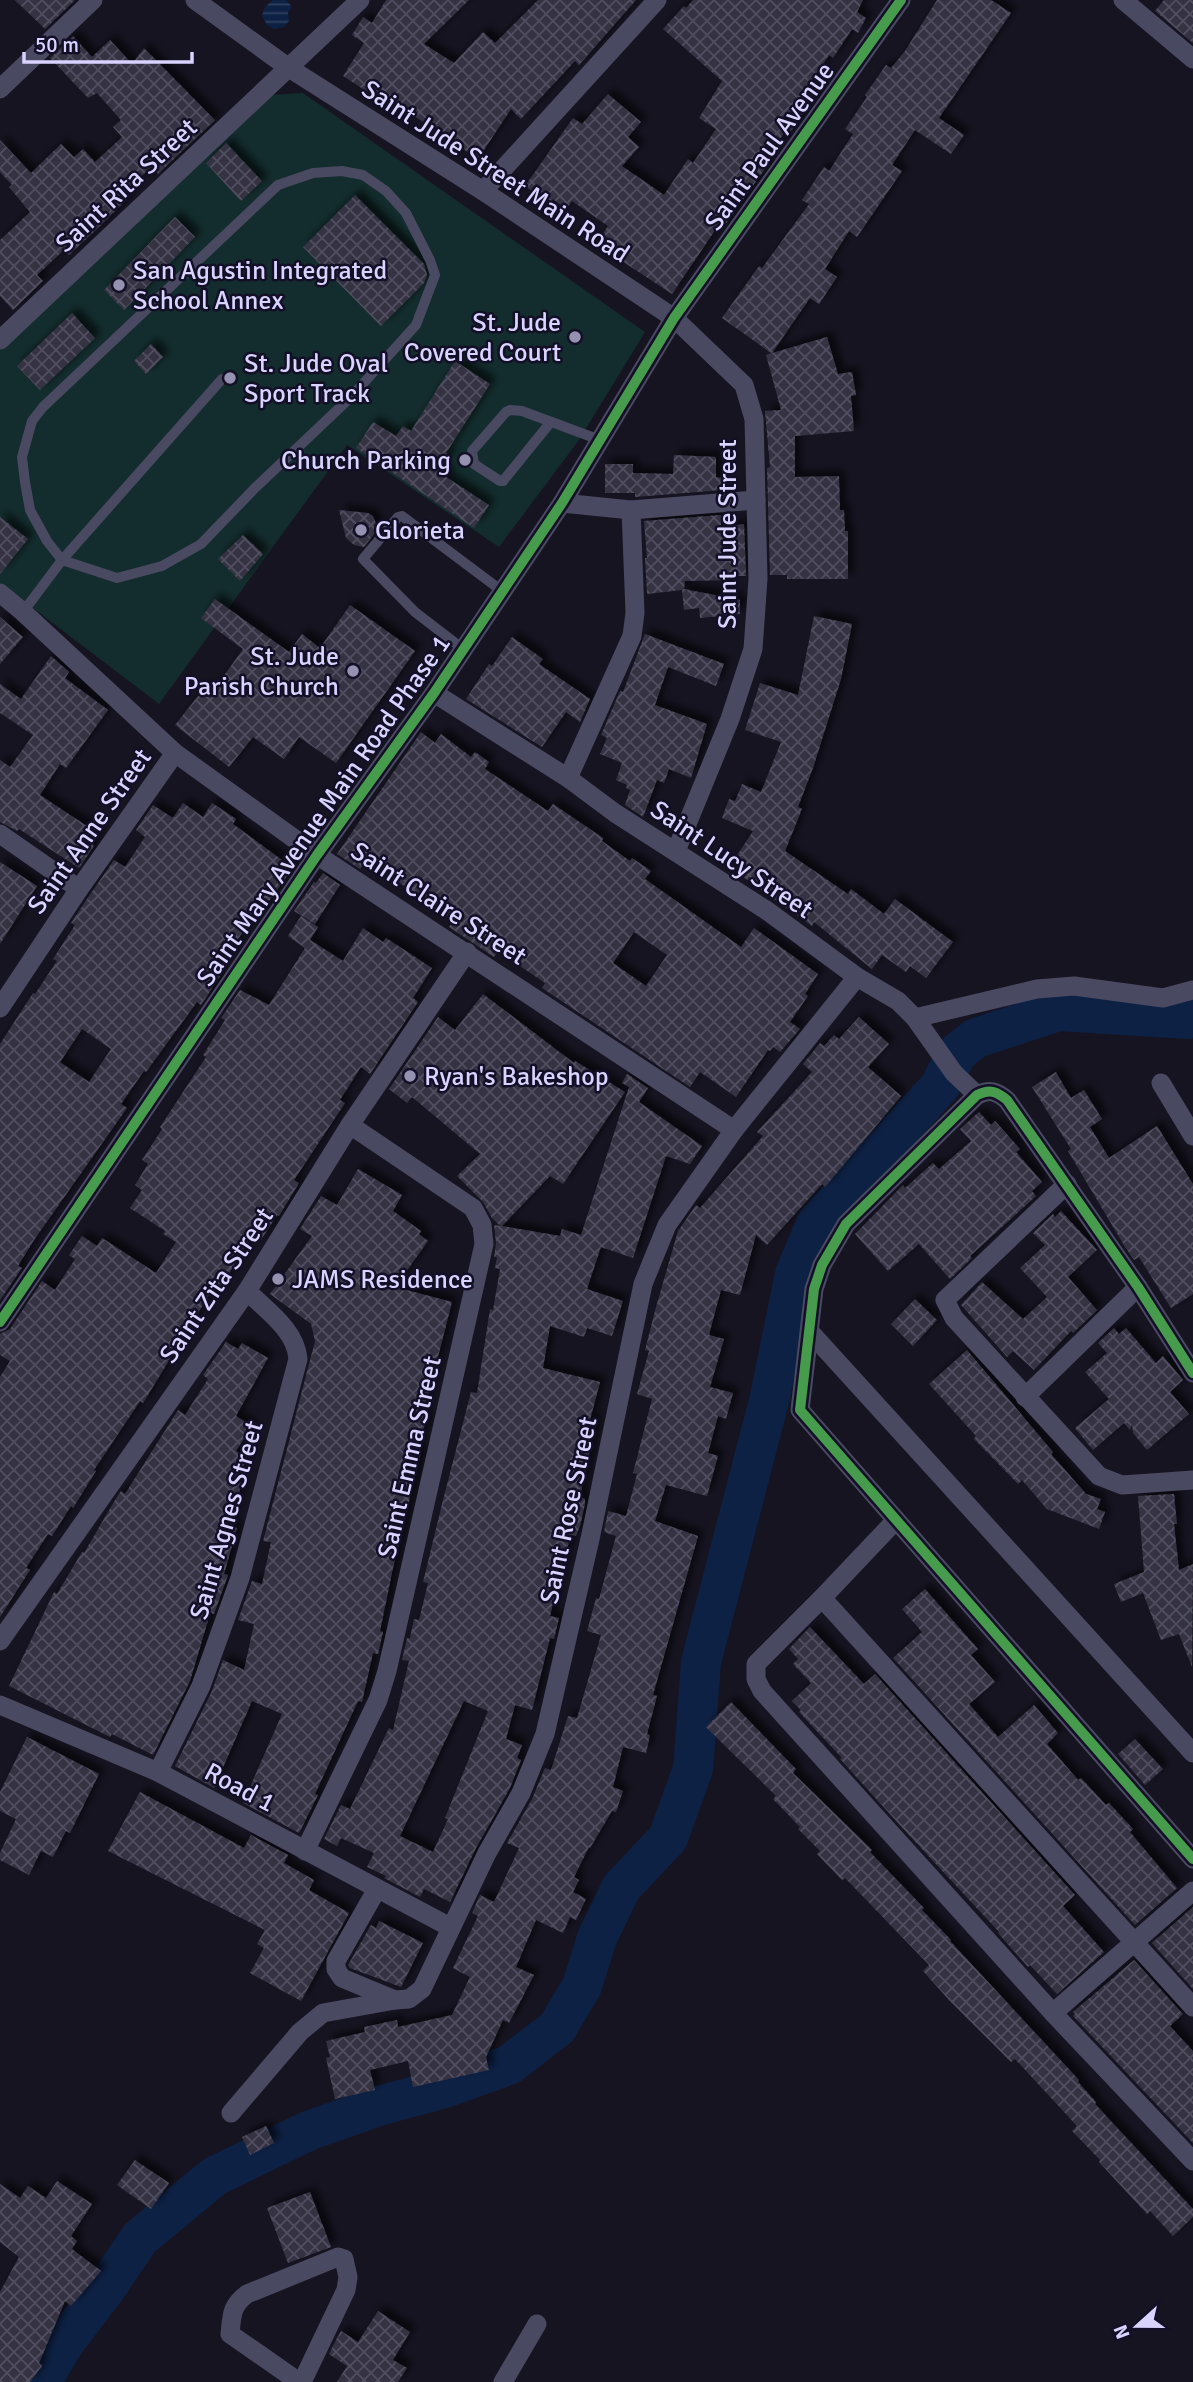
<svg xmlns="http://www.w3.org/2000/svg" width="1193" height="2382" font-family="Signika,sans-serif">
	<defs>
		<pattern id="water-rules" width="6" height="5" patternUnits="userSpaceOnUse" patternTransform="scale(1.75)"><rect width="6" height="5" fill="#0d2144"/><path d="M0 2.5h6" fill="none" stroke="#304060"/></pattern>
		<pattern id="building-cross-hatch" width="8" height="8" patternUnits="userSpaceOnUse" patternTransform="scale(1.75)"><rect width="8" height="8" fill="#343243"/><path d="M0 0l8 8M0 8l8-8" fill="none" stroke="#514f5f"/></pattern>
		<filter id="shadow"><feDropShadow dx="6" dy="-6" stdDeviation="3.5" flood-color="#0009"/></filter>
	</defs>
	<rect width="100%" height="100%" fill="#161421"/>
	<!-- green -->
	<polygon fill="#132c2d" points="303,93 645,332 579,440 499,547 347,445 159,704 0,583 0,349 271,95"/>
	<!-- water -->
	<polygon fill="url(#water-rules)" points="273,0 286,0 292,7 288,12 289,21 284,27 274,29 267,25 262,15 265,7"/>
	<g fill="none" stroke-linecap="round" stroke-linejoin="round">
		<!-- river -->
		<polyline stroke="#0d2144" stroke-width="40" points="41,2382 64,2343 106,2288 140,2238 215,2176 308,2131 382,2105 442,2089 509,2065 557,2028 582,1986 597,1938 621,1888 668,1838 693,1769 701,1662 769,1401 795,1274 816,1224 940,1086 957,1053 976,1038 1059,1011 1188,1019 1193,1017"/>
	</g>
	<!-- building -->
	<g fill="url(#building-cross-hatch)" fill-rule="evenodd" filter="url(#shadow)">
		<polygon points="15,0 75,0 45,29"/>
		<polygon points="386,0 469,0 424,44 454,63 483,32 495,43 538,0 636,0 579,65 575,61 521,119 511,109 478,159 383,95 380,100 343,76 364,43 352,35 363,17 372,23"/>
		<polygon points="693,0 863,0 857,12 866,18 858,33 852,29 833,58 829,55 803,94 812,100 791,131 787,129 763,163 767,166 722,229 718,226 672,294 596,244 608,226 572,201 566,209 553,199 549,204 525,186 573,118 582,124 608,94 641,122 628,137 639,147 622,166 664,195 688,159 693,163 716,129 699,118 722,81 663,29 684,6 686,8"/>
		<polygon points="937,0 991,0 1011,13 939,118 964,135 951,154 915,130 892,165 902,171 857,237 849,231 825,269 837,277 819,304 810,298 772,353 827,337 838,374 852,372 856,395 851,396 854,431 795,436 795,477 839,476 840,510 844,510 845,531 848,531 848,579 787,579 787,575 770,575 767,468 770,467 765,411 781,410 766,355 771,353 722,318 759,266 762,268 809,204 802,200 824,167 829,171 853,134 845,129 867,97 865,95 886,65 891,68 905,51"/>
		<polygon points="1164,0 1193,0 1193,43 1155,11"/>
		<polygon points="73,36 92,57 110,40 132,64 144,48 215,120 158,174 151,167 124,193 128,198 97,229 69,255 64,250 37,275 43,281 13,310 0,296 0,240 30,212 9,187 12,185 0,172 0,140 31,173 61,144 74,157 83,149 95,162 122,137 113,127 121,120 97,93 88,98 50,58"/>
		<polygon points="226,143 262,181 241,201 206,163"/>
		<polygon points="355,195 424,264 427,275 424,283 381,326 303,247"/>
		<polygon points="175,217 195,237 124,310 104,290"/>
		<polygon points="72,313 95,338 40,390 17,366"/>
		<polygon points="151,344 163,357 146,374 134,361"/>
		<polygon points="455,361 490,384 446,453 450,455 441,468 449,472 446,477 489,505 474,528 356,448 373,422 396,436 403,426 411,431"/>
		<polygon points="674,455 716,457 716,477 722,478 722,490 635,497 635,493 605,493 605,464 633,464 633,473 673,474"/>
		<polygon points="339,510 368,513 373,516 378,529 364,547 354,545 346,538"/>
		<polygon points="721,515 721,527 744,524 746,576 735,576 736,580 685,581 684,589 740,600 740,614 700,618 699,608 684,610 682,590 647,594 645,558 647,558 644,521"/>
		<polygon points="0,517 28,539 0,574"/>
		<polygon points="243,535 263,554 240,581 218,559"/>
		<polygon points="215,599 289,652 302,634 320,648 350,605 415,651 336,763 299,737 284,759 253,737 229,767 175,725 206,686 213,691 243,649 201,618"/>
		<polygon points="814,616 852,624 841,679 813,768 798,807 802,809 785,851 848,894 851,889 884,914 895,899 953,942 926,978 910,966 906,972 882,955 872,969 814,922 812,926 743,877 748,869 734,860 753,831 722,818 729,799 735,801 742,784 761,792 781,742 745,730 760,683 798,695"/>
		<polygon points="0,617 23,637 0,664"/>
		<polygon points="645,634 724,664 716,686 668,667 655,705 707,724 691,778 669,769 664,783 657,780 643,817 625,805 630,790 626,788 627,785 616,780 622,763 600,754 607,738 601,735 620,691 623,692"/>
		<polygon points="512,637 543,659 539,664 590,699 580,722 566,712 542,747 466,699 489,664 492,666"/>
		<polygon points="51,656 69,672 65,678 108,710 66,768 60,764 40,795 99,834 92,845 94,846 79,868 19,829 17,831 0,822 0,760 10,767 33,735 0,713 0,684 21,699"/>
		<path d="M421 732 435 743 441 734 471 757 475 752 489 762 485 769 548 811 553 804 603 838 602 841 630 861 632 858 651 871 645 879 741 947 754 928 818 974 805 994 808 996 790 1022 800 1029 780 1052 773 1047 770 1051 768 1050 736 1097 700 1072 690 1087 542 988 545 983 498 951 494 957 449 927 453 920 394 879 392 882 365 862 360 869 337 854ZM634 932 667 955 646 986 613 963Z"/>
		<path d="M183 803 203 817 212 803 236 819 233 824 293 868 261 912 258 909 216 972 220 976 201 1005 197 1002 146 1072 144 1071 121 1104 127 1108 34 1240 18 1266 22 1268 0 1300V1044L33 993 35 994 57 961 53 959 75 925 71 923 89 896 114 860 125 867 145 837 136 830 153 805 173 818ZM82 1029 111 1049 89 1082 60 1062Z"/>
		<polygon points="0,862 37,886 0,944"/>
		<polygon points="323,873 340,885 315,924 294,911 314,882 316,883"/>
		<polygon points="301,916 318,927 305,948 288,936"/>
		<polygon points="363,928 383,942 386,938 432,968 413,998 418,1002 370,1074 361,1067 340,1100 345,1103 294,1180 299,1183 279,1216 277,1215 261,1240 252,1234 215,1298 209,1295 143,1403 140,1401 94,1470 96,1471 73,1508 71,1506 52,1536 48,1534 26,1568 30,1570 0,1617 0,1377 10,1361 0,1355 0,1334 10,1329 42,1281 55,1290 75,1259 69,1255 82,1236 97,1246 102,1238 156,1273 176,1242 163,1234 165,1231 130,1208 142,1190 135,1185 148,1164 142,1160 162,1129 160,1127 206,1057 203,1055 225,1020 221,1018 240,990 269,1005 310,940 343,961"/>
		<path d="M483 994 574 1063 575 1061 625 1092 563 1184 550 1176 502 1226 560 1236 562 1229 581 1235 629 1087 622 1083 627 1074 648 1088 639 1102 702 1146 690 1164 666 1156 633 1258 601 1247 587 1289 623 1301 612 1336 587 1328 584 1337 550 1326 543 1368 600 1382 590 1420 596 1421 580 1497 585 1499V1504L580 1526 576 1536 571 1535 562 1566 550 1616 559 1618 554 1639 550 1638 532 1710 515 1705 506 1739 522 1745 517 1758 521 1760 510 1788 476 1848 450 1902 424 1889 420 1897 384 1878 386 1876 367 1867 374 1853 341 1838 337 1846 324 1839 341 1805 350 1809 389 1728 393 1730 409 1661 402 1660 407 1638H410L414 1619 419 1620 428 1583 423 1582 443 1500 471 1392 477 1393 490 1309 493 1310 500 1269 495 1268 497 1257H494L496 1243 494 1225 500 1226 492 1218 483 1202 457 1176 480 1154 412 1097 407 1103 389 1089 438 1017 455 1030ZM464 1701 488 1711 445 1818 448 1819 433 1852 400 1836Z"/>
		<polygon points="859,1017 889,1044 868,1067 901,1096 825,1187 822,1184 767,1245 756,1235 740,1295 721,1290 709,1335 724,1339 710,1387 733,1393 726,1419 718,1416 708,1453 718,1456 707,1496 666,1485 655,1521 698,1536 653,1695 657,1696 647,1734 650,1735 646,1753 623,1747 613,1787 623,1791 616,1812 612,1811 590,1848 589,1847 574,1877 579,1880 573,1892 586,1899 576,1920 570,1917 563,1933 536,1920 516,1967 534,1975 509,2023 503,2020 486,2057 489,2070 413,2087 408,2061 370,2070 375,2090 335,2099 326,2058 330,2057 326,2041 365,2032 364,2027 397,2020 398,2027 452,2015 470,1977 453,1968 478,1916 472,1913 480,1895 494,1902 519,1848 507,1843 532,1799 545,1768 551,1770 568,1716 577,1718 601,1635 587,1631 596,1598 599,1599 616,1536 604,1532 608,1511 626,1516 637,1474 633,1473 652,1399 637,1394 649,1351 645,1350 656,1307 678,1231 696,1205 700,1208 763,1136 757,1132 812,1072 803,1064 820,1043 824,1046 834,1035 839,1039"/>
		<polygon points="1056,1072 1071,1098 1084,1090 1102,1119 1090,1127 1109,1158 1157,1126 1193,1184 1193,1294 1171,1308 1139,1257 1134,1260 1125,1247 1068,1151 1071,1149 1032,1087"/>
		<polygon points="979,1112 991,1125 995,1121 1020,1149 1016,1152 1042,1182 1032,1191 1036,1196 970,1256 972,1258 950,1279 919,1244 888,1271 855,1234 903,1185 905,1188 933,1163 939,1169 971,1141 960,1129"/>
		<polygon points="358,1169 402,1195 393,1211 421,1231 419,1234 428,1241 395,1287 452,1302 423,1415 427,1416 418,1451 421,1452 393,1568 380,1631 383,1632 378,1654 373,1653 362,1702 358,1701 315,1794 318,1795 299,1833 243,1803 282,1714 252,1701 214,1788 175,1766 212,1691 223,1660 244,1670 254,1624 238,1620 252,1581 262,1584 271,1542 263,1541 315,1341 311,1324 270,1294 312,1236 300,1229 321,1196 337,1205"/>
		<polygon points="1061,1211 1097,1250 1068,1277 1097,1310 1073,1333 1071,1331 1034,1370 1013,1351 1007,1357 961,1305 982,1282 1023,1319 1047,1297 1020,1268 1045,1245 1033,1233 1053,1214 1055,1217"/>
		<polygon points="915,1299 937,1320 913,1346 891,1324"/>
		<polygon points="1114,1328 1119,1334 1126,1328 1156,1363 1163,1356 1183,1380 1170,1392 1189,1414 1147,1450 1133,1433 1132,1424 1130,1430 1124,1423 1093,1450 1075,1428 1109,1399 1085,1372 1107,1353 1098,1343"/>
		<polygon points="226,1342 238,1349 242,1343 268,1358 236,1416 252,1426 236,1451 248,1459 234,1480 242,1483 230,1526 237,1528 224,1574 228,1575 214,1614 211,1613 209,1617 190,1681 153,1755 112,1734 110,1737 9,1686 54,1592 57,1594 82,1552 84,1553 118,1495 121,1491 125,1494 178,1410 185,1415 208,1379 203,1375"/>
		<polygon points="967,1350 1053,1452 1051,1454 1086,1494 1101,1499 1097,1509 1105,1512 1099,1529 1047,1509 1022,1480 1018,1484 974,1439 976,1436 929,1384"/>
		<polygon points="1174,1494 1177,1524 1174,1524 1179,1570 1193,1564 1192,1667 1179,1634 1161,1640 1143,1593 1121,1602 1114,1584 1144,1572 1138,1496"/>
		<polygon points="925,1589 978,1649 971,1655 995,1682 969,1704 998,1737 1034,1705 1058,1733 1047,1744 1078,1780 1081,1778 1106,1805 1109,1803 1133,1829 1130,1832 1177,1888 1135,1925 893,1658 922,1632 902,1609"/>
		<polygon points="810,1627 864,1684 875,1674 1075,1895 1063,1906 1104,1952 1057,1994 1030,1965 1028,1967 998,1933 999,1932 908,1834 840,1759 842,1758 799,1712 801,1710 792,1701 811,1683 793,1664 798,1659 789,1649"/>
		<polygon points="731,1702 796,1769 793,1773 872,1850 870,1852 924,1908 922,1910 951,1940 950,1941 1079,2080 1078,2082 1096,2102 1095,2104 1193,2209 1193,2217 1173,2236 1150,2211 1147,2214 1099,2162 1100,2160 1072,2131 1077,2126 1015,2059 1011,2062 949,2000 923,1971 929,1965 845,1878 842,1880 817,1854 820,1851 798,1829 800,1827 773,1799 776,1796 706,1727"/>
		<polygon points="27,1737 99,1774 70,1833 66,1831 53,1857 41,1851 29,1875 0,1860 0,1853 16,1819 0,1811 0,1792"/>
		<polygon points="1135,1739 1163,1769 1145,1785 1118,1754"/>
		<polygon points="140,1792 244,1848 251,1835 288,1855 284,1863 314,1880 309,1890 349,1913 301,2001 250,1973 264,1948 257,1944 265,1930 108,1851"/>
		<polygon points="1193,1907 1193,1989 1152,1943"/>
		<polygon points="379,1921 423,1943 401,1987 350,1968 348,1965 371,1925 376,1928"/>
		<polygon points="1134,1960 1183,2014 1170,2026 1193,2051 1193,2143 1073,2016 1075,2013 1073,2012"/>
		<polygon points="266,2126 274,2143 250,2155 242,2137"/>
		<polygon points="135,2160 169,2183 151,2209 117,2185"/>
		<polygon points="57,2181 92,2204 71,2236 77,2241 72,2249 101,2271 71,2306 65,2301 39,2363 42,2366 30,2382 0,2382 0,2292 19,2257 0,2242 0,2184 20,2198 28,2186 46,2198"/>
		<polygon points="310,2192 331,2247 288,2263 267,2208"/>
		<polygon points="378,2311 410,2332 393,2360 407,2368 398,2382 337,2382 347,2366 329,2354 337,2338 341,2331 358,2342"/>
	</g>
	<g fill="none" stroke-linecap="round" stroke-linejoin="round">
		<!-- lane -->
		<g stroke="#4a4962" stroke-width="10">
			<polygon points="342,171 363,175 386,191 406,213 430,260 435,275 416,325 351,397 255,488 201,544 162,566 117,578 62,560 47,541 30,510 25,482 22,457 32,421 43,407 278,185 313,173"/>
			<polyline points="550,423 503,481 500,481 474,464 472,451 506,412 510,410 522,411 600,440"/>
			<polyline points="23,612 62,560 222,379"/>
			<polyline points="463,649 415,612 363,559 398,517 402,516 502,591"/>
		</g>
		<!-- street -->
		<g stroke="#4a4962" stroke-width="19">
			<polyline points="195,0 289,68 483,191 674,318 744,385 754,419 758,579 753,649 730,719 676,851"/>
			<polyline points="1123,0 1193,59"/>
			<polyline points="0,89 93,0"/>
			<polyline points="483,191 657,0"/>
			<polyline points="0,340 360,0"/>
			<polyline points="562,503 631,510 756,500"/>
			<polyline points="0,593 23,612 175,753 317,855 734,1130"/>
			<polyline points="434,693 568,778 615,813 766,910 857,977 898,1001 915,1018 954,1073 977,1095"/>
			<polyline points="568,778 632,636 635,613 631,510"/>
			<polyline points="0,834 79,889"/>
			<polyline points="0,1008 79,889 175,753"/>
			<polyline points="915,1018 1037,989 1074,986 1163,998 1193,990"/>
			<polyline points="1161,1083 1193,1136"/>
			<polyline points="1067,1184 945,1300 954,1318 1099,1476 1122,1485 1193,1480"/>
			<polyline points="0,1322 317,855 434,693 562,503 674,318 901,0"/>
			<polyline points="810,1332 1193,1753"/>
			<path d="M1193 1373 1138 1287 1007 1100C996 1091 990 1089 977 1095L846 1224 822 1265 814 1289 800 1410 1193 1859"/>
			<polyline points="1025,1397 1138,1287"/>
			<polyline points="896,1520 822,1598 756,1664 756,1679 762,1691 1053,2013 1193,2161"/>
			<polyline points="822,1598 1193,2007"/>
			<polyline points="0,1641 247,1291 350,1125 467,952"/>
			<polyline points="0,1705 158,1772 450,1927"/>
			<path d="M158 1772 201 1686 240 1578 298 1359C296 1330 266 1310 247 1291"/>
			<polyline points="305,1851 378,1700 387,1671 484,1244 482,1225 473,1208 350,1125"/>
			<polyline points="377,1889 336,1961 336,1969 342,1978 395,2000 409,1999 422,1989 487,1853 521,1793 545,1734 590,1539 643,1284 667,1225 734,1130 857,977"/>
			<polyline points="1053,2013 1193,1891"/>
			<polyline points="231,2113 300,2032 323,2013 395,2000"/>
			<path d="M299 2382 230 2334C232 2315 231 2306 247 2294L338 2257 344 2259 348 2277 346 2290 302 2382"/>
			<polyline points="503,2382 537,2324"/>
		</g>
		<defs>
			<g id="cycleway">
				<polyline points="0,1322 317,855 434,693 562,503 674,318 901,0"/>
				<path d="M1193 1373 1138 1287 1007 1100C996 1091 990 1089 977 1095L846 1224 822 1265 814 1289 800 1410 1193 1859"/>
			</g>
		</defs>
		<!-- cycleway casing -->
		<use href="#cycleway" stroke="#130f26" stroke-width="15"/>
		<!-- cycleway -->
		<use href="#cycleway" stroke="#469c4c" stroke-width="10"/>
	</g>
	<!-- markers -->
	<g fill="#9591b1" stroke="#130f26" stroke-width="2.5">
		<circle cx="119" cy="285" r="7"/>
		<circle cx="575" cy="337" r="7"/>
		<circle cx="230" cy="378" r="7"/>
		<circle cx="465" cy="460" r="7"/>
		<circle cx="361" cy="530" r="7"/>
		<circle cx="353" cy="671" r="7"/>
		<circle cx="410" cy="1076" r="7"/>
		<circle cx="278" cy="1279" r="7"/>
	</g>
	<g text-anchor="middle" stroke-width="5" stroke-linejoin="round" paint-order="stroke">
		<!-- street labels -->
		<g font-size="26" fill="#d9d4ff" stroke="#130f26">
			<text transform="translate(769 146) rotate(-54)" y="9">Saint Paul Avenue</text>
			<text transform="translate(496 171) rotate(33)" y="9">Saint Jude Street Main Road</text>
			<text transform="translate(126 185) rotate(-43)" y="9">Saint Rita Street</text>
			<text transform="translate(727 534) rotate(-90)" y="9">Saint Jude Street</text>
			<text transform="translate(323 810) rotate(-55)" y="9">Saint Mary Avenue Main Road Phase 1</text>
			<text transform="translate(89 831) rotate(-55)" y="9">Saint Anne Street</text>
			<text transform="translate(732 859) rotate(34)" y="9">Saint Lucy Street</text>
			<text transform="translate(439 903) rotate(33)" y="9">Saint Claire Street</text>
			<text transform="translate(216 1285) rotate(-56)" y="9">Saint Zita Street</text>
			<text transform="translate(409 1457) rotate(-77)" y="9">Saint Emma Street</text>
			<text transform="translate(568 1510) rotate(-78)" y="9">Saint Rose Street</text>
			<text transform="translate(226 1520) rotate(-74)" y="9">Saint Agnes Street</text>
			<text transform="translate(240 1787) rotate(28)" y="9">Road 1</text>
		</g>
		<!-- poi labels -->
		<g font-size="26" fill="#d9d4ff" stroke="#130f26" text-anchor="start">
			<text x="133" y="279">San Agustin Integrated<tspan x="133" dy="30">School Annex</tspan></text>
			<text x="561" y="331" text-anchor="end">St. Jude<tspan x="561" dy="30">Covered Court</tspan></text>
			<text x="244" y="372">St. Jude Oval<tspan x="244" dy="30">Sport Track</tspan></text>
			<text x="451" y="469" text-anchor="end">Church Parking</text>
			<text x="375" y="539">Glorieta</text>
			<text x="339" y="665" text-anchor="end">St. Jude<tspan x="339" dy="30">Parish Church</tspan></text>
			<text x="424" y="1085">Ryan's Bakeshop</text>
			<text x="292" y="1288">JAMS Residence</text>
		</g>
	</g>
	<!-- north arrow -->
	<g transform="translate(1137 2326) rotate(249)" stroke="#130f26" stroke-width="5" paint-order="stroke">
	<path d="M0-5L12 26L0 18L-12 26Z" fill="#d9d4ff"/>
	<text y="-10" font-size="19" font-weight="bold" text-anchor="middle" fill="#d9d4ff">N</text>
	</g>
	<!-- scale -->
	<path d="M24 52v10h168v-10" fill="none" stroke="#d9d4ff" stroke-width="3.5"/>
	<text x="35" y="52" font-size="21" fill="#d9d4ff" stroke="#130f26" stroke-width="5" paint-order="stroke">50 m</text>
</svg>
